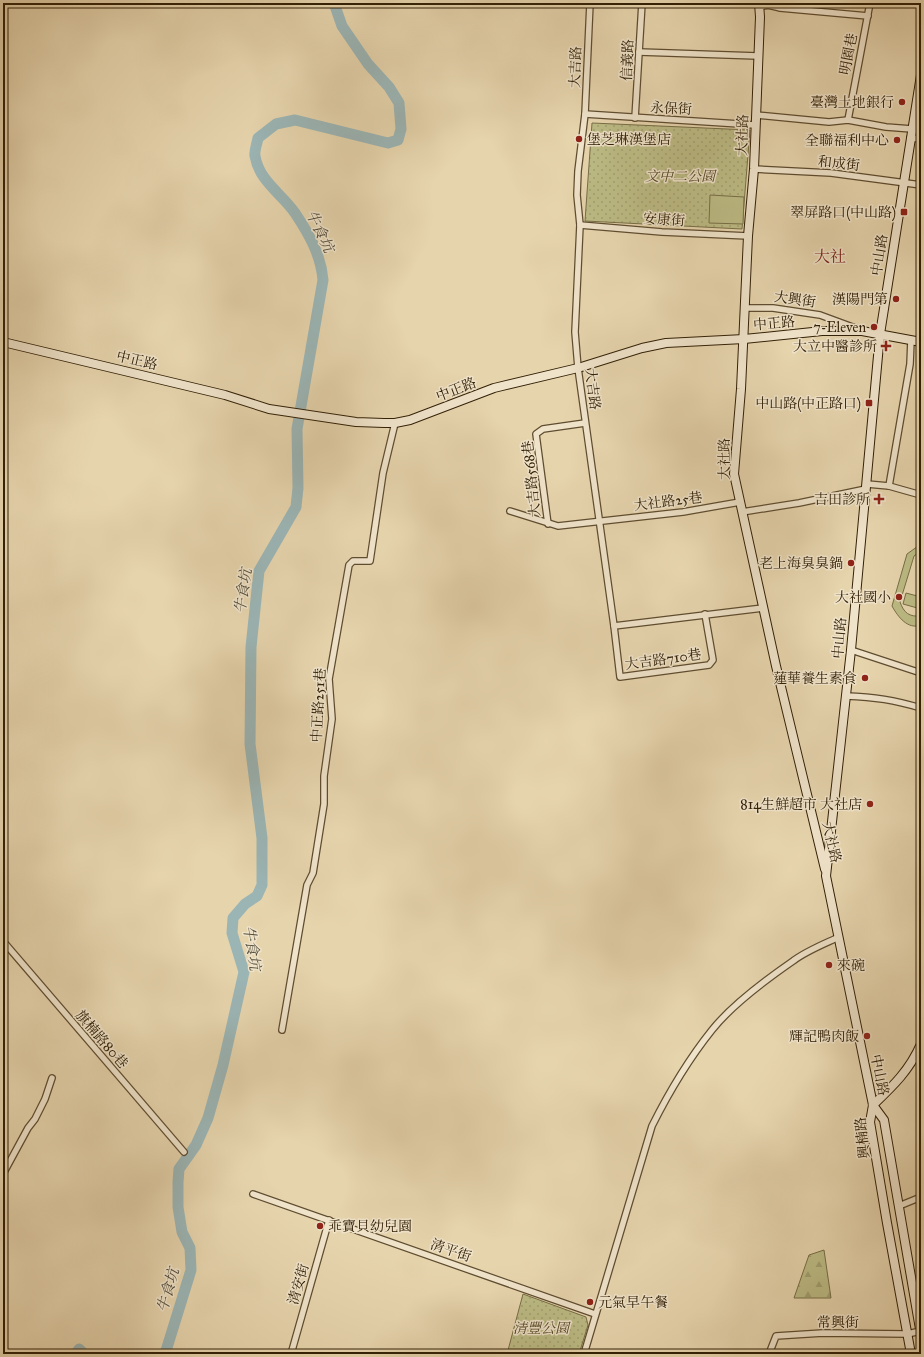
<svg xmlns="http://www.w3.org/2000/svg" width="924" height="1357" font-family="'IM FELL Great Primer','Noto Serif TC',serif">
	<defs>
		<pattern id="forest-firs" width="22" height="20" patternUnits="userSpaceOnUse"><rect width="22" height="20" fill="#bcbb85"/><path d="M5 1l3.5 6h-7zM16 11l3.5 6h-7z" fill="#a2a071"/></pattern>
		<pattern id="park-dots" width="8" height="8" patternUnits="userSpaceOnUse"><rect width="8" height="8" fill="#bcbb85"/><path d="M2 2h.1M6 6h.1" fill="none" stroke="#a2a071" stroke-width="1.8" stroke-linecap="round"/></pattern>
	</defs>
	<rect width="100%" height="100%" fill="#e6d4ad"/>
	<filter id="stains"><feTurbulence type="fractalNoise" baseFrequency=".005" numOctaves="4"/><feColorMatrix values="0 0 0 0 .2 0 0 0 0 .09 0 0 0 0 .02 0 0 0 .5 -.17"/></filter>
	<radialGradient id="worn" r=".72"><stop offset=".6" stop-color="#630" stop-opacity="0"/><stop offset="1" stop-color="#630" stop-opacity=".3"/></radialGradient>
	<!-- forest -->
	<polygon fill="url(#forest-firs)" stroke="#776e46" points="824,1250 831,1298 794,1298 809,1255"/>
	<!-- park -->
	<g fill="url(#park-dots)" stroke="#776e46">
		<polygon points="592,123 750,130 742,229 585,221"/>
		<polygon points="523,1294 586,1317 588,1325 579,1354 507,1354"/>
	</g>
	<!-- garden -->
	<g fill="#bcbb85" stroke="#776e46">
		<polygon points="710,195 744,197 743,224 709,223"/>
		<path d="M921 544V551L914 556 900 602C904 613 909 617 921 616V625C908 630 898 617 892 606L907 554Z"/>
		<polygon points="906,593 921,597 921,609 903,604"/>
	</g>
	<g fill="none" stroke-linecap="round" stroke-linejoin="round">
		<!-- river -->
		<g stroke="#9bb5b5" stroke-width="11">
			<polyline points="76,1354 79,1349 84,1354"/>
			<path d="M165 1354 191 1270 190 1248 182 1232 178 1207V1182L179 1169 196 1145 208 1118 223 1065 244 972 232 933 233 918 245 904 257 896 262 885V838L250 744 251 647 259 571 296 507 298 488 297 429 323 280C321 255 309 234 295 213 282 194 259 181 255 156 254 151 257 144 258 138L276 124 295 120 388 143 398 140 401 129 399 103 389 87 368 64 342 26 334 3"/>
		</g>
		<defs>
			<g id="street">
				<polyline points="590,3 585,114 578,171 577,195 580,225 575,332 578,368 614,626 763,608"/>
				<path d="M760 7C768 4 772 6 780 8L868 16"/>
				<polyline points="639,52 758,56"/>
				<polyline points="585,114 755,125"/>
				<polyline points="756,115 829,122 848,120 886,127 912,129"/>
				<polyline points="635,118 642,3"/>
				<polyline points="848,120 870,3"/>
				<polyline points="910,138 921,139"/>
				<polyline points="754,169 831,173 921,185"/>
				<polyline points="580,225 662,232 748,236"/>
				<polyline points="745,308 773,308 820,315 858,329"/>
				<polyline points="867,484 889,486 921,495"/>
				<polyline points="889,486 910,364 911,340"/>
				<polyline points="510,511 558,526 683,512 740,502"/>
				<polyline points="742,512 799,503 866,489"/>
				<polyline points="548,524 536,434 543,429 585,423"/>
				<polyline points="614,626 620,677 709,665 713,660 705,614"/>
				<polyline points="851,650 921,673"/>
				<path d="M846 696C875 697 894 700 921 708"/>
				<polyline points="3,941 184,1152"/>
				<polyline points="282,1030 307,885 313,873 324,804 324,776 332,719 329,679 349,565 353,561 370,561 383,473 395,423"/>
				<polyline points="3,1174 28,1128 35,1119 45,1099 52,1078"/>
				<polyline points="253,1194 595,1314"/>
				<polyline points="899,1206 921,1197"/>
				<polyline points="291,1354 329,1220"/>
				<path d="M584 1354 652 1126C669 1092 688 1060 712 1030 731 1006 767 979 793 961 806 951 824 944 839 937"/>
				<polyline points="769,1354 776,1336 823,1333 907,1334 921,1331"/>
			</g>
			<g id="secondary">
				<polyline points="759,3 760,17 754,169 748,236 741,389 734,474 776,666 825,869"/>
				<polyline points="3,342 225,395 269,409 356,422 384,423 395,423 410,420 494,388 578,368 642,348 666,343 744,339 822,331 862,331 921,342"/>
				<polyline points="873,1105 884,1120 921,1335"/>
				<path d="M873 1105C893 1086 909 1071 921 1044"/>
				<polyline points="911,1354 887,1223 870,1122 873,1105 826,876 851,650 880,334 921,75"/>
			</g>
		</defs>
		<!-- street casing -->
		<use href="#street" stroke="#5f4d30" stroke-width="8"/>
		<!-- secondary casing -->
		<use href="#secondary" stroke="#322006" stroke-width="10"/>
		<!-- street -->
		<use href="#street" stroke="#efe3ca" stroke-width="5.5"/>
		<!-- secondary -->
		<use href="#secondary" stroke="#efe3ca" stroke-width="8"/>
	</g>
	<!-- markers -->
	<g fill="#8f2418" stroke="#efe3ca" stroke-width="1.5">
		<circle cx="902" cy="102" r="4"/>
		<circle cx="579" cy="139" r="4"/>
		<circle cx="897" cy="140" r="4"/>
		<rect x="900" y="208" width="8" height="8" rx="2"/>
		<circle cx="896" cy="299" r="4"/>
		<circle cx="874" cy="327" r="4"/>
		<path d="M884 340h4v4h4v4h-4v4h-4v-4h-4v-4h4z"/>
		<rect x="865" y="399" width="8" height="8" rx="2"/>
		<path d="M877 493h4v4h4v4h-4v4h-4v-4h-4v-4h4z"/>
		<circle cx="851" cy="563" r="4"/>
		<circle cx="899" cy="597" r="4"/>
		<circle cx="865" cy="678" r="4"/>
		<circle cx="870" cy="804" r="4"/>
		<circle cx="829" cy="965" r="4"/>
		<circle cx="867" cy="1036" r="4"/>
		<circle cx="320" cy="1226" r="4"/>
		<circle cx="590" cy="1302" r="4"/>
	</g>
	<g text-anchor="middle" stroke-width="3" stroke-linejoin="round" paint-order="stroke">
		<!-- street labels -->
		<g font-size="14" fill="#322006" stroke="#efe3ca">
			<text transform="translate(848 54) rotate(-79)" y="5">明園巷</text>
			<text transform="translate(627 60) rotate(-87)" y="5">信義路</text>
			<text transform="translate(575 67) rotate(-88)" y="5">大吉路</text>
			<text transform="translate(671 108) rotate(3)" y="5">永保街</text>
			<text transform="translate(742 135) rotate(-88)" y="5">大社路</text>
			<text transform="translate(839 163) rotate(6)" y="5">和成街</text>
			<text transform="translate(664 219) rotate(4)" y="5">安康街</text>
			<text transform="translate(879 255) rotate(-81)" y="5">中山路</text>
			<text transform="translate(795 299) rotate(8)" y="5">大興街</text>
			<text transform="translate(774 323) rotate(-5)" y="5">中正路</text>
			<text transform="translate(137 360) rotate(13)" y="5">中正路</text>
			<text transform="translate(456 389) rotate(-21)" y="5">中正路</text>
			<text transform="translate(593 389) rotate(83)" y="5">大吉路</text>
			<text transform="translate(724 459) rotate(-90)" y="5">大社路</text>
			<text transform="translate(531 479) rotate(-96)" y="5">大吉路568巷</text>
			<text transform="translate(668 501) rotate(-7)" y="5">大社路25巷</text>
			<text transform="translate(839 638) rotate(-85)" y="5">中山路</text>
			<text transform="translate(663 659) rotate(-8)" y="5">大吉路710巷</text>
			<text transform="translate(318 705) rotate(-87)" y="5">中正路251巷</text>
			<text transform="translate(832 842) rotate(77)" y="5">大社路</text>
			<text transform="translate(102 1039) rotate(49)" y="5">旗楠路80巷</text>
			<text transform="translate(880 1075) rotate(79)" y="5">中山路</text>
			<text transform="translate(862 1138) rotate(-96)" y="5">興楠路</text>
			<text transform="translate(451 1250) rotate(19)" y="5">清平街</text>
			<text transform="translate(298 1284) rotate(-74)" y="5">清安街</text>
			<text x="838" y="1327">常興街</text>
		</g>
		<!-- poi labels -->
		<g font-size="14" fill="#322006" stroke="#efe3ca" text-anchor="end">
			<text x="894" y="107">臺灣土地銀行</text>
			<text x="587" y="144" text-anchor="start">堡芝琳漢堡店</text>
			<text x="889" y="145">全聯福利中心</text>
			<text x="896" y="217">翠屏路口(中山路)</text>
			<text x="888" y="304">漢陽門第</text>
			<text x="866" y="332">7-Eleven</text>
			<text x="877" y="351">大立中醫診所</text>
			<text x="861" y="408">中山路(中正路口)</text>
			<text x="870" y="504">吉田診所</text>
			<text x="843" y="568">老上海臭臭鍋</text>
			<text x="891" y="602">大社國小</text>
			<text x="857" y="683">蓮華養生素食</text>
			<text x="862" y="809">814生鮮超市 大社店</text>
			<text x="837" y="970" text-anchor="start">來碗</text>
			<text x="859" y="1041">輝記鴨肉飯</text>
			<text x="328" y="1231" text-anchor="start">乖寶貝幼兒園</text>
			<text x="598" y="1307" text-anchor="start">元氣早午餐</text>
		</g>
		<!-- park labels -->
		<g font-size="14" font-style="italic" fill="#544726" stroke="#efe3ca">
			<text x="680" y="181">文中二公園</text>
			<text x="541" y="1333">清豐公園</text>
		</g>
		<!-- water labels -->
		<g font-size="15" font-style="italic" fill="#524d3b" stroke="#efe3ca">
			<text transform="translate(320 231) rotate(64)" y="5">牛食坑</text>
			<text transform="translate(243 591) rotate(-81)" y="5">牛食坑</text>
			<text transform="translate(252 948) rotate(81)" y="5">牛食坑</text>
			<text transform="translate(168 1290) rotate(-74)" y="5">牛食坑</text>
		</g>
		<!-- quarter labels -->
		<g font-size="16" fill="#7a1f14" stroke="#efe3ca">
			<text x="830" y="262">大社</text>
		</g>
	</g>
	<!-- margin -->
	<rect width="924" height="1357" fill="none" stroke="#e6d4ad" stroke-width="16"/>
	<rect x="4" y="4" width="916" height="1349" fill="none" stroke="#322006" stroke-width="2"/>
	<rect x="8" y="8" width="908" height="1341" fill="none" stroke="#322006"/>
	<rect width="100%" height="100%" filter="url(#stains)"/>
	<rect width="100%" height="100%" fill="url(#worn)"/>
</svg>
